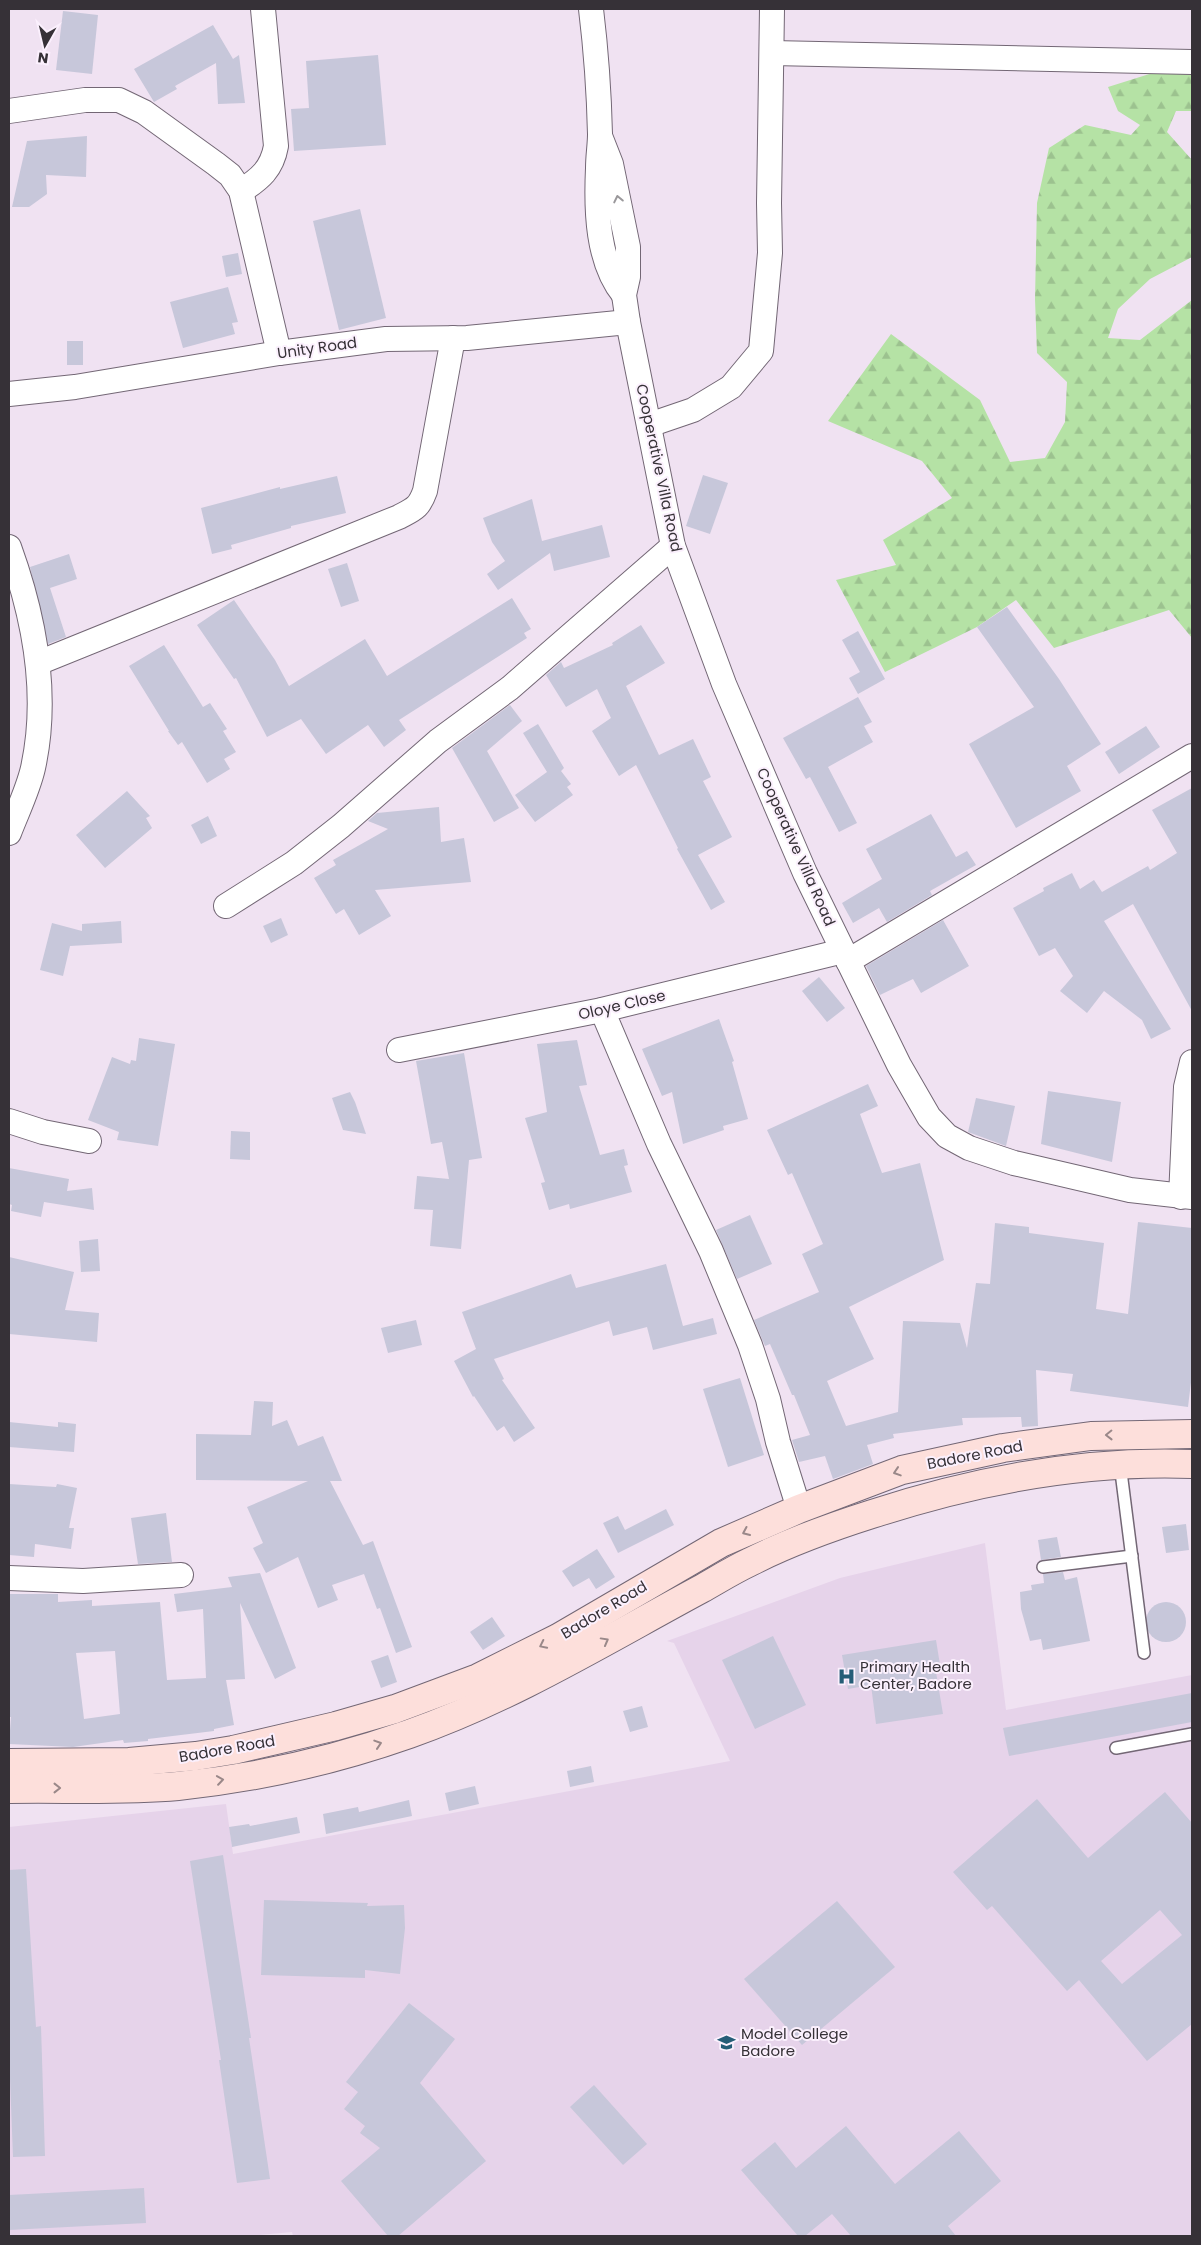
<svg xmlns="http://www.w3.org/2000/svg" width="1201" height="2245" font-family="Poppins,sans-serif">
	<defs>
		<pattern id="forest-firs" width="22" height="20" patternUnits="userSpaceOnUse" patternTransform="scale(1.25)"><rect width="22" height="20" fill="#b5e2a5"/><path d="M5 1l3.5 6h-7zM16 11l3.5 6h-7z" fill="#9cc28f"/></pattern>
	</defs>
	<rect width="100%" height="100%" fill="#f0e2f2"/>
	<!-- built -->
	<polygon fill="#e6d3ea" points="985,1543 1006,1710 1192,1675 1192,2236 293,2236 292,2232 249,2236 9,2236 9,1827 226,1804 233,1854 730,1761 674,1643 667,1641 840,1578"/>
	<!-- forest -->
	<polygon fill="url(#forest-firs)" points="1192,70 1192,111 1176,111 1167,132 1192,160 1192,257 1150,279 1118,309 1108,338 1140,340 1192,300 1192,638 1169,610 1054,648 1016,600 977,627 885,672 836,580 896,565 883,540 952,498 922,461 828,421 891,334 980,400 1010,462 1045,458 1065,422 1067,382 1037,353 1035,299 1037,203 1049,148 1085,125 1131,135 1140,125 1118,111 1108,87 1159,71"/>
	<!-- building -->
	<g fill="#c7c7da" fill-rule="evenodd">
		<polygon points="63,11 98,15 92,74 56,70"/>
		<polygon points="213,25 233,59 239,55 245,103 218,104 216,63 175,86 177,89 154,102 134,69"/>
		<polygon points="378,55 386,145 294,151 291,109 309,108 306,61"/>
		<polygon points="87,136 86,177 46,175 47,194 29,207 12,207 27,141"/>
		<polygon points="360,209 386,318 339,330 313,221"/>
		<polygon points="238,253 242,274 226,277 222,256"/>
		<polygon points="228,287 238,322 232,323 235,334 183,348 170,302"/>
		<rect x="67" y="341" width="16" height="24"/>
		<polygon points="703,475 728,483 710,534 686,526"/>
		<polygon points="337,476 346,513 291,526 291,528 231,545 232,549 212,554 201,508 280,487 280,489"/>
		<polygon points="532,499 542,541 602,525 610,557 554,571 550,553 498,590 487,574 505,561 492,542 483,518"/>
		<polygon points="69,554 77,579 50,588 66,637 48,644 30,567"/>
		<polygon points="347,563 359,601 341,607 328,569"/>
		<polygon points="512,598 531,629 524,633 527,638 399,720 406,730 384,747 368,725 326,754 301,719 267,737 236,678 234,679 197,625 234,600 275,660 289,686 365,639 387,676"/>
		<polygon points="1007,607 1059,679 1101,744 1067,766 1081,791 1016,828 969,744 1034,707 977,627"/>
		<polygon points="641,625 665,663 626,686 659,755 693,739 711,777 703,781 732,837 698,855 725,902 711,910 677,849 678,848 636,765 619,776 592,731 611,718 597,689 566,707 546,675 561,662 564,668 613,645 612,643"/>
		<polygon points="858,631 885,679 858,694 849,678 860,672 842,640"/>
		<polygon points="164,645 203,707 210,703 227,729 223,731 236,752 224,759 230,769 207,783 182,742 178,745 168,731 169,731 129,666"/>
		<polygon points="858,697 872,722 864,726 873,742 828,767 857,823 839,832 810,777 806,779 783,738"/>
		<polygon points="510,705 522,721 487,751 519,808 494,822 452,748"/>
		<polygon points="538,724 564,768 561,771 571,784 567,787 573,795 535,822 515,795 547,772 523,733"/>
		<polygon points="1146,726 1160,747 1119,774 1105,752"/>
		<polygon points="1192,788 1192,1011 1133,904 1104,921 1171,1029 1151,1039 1142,1020 1104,991 1087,1013 1060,991 1073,976 1055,948 1039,956 1013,908 1044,891 1043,888 1072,873 1080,889 1094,880 1102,892 1148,866 1150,870 1177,853 1152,810"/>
		<polygon points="127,791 150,816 146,818 152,828 105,868 76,835"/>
		<polygon points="439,807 441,842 464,838 471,882 375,890 391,916 359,935 344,909 336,914 314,878 336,865 333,860 388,829 368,821 377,813"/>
		<polygon points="931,814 956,857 967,851 976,865 930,891 932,895 887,922 879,908 853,923 842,903 882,879 866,849"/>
		<polygon points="208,816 217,836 201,844 191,825"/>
		<polygon points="281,918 288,935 271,943 263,926"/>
		<polygon points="943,920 969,966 921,993 913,979 880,995 866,966"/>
		<polygon points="121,921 122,943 70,946 63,976 40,970 52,923 82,931 82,924"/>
		<polygon points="819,977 845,1008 827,1022 802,991"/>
		<polygon points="719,1019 734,1061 732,1062 748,1119 723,1126 724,1130 683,1144 672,1092 662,1096 642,1049"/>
		<polygon points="139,1038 175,1044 158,1146 117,1140 119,1132 88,1120 112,1057 130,1064 131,1060 136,1061"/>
		<polygon points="577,1040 587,1085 579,1086 600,1155 624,1149 628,1165 624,1166 632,1192 570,1209 569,1204 549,1210 541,1183 545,1182 525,1118 547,1112 537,1044"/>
		<polygon points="464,1053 482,1158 469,1160 461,1249 430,1246 433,1210 414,1209 417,1176 449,1179 442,1142 431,1144 416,1061"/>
		<polygon points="868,1084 878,1106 860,1114 882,1173 920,1163 944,1260 849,1307 874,1359 827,1381 846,1426 898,1412 903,1321 960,1323 967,1348 976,1283 990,1284 995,1223 1029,1227 1029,1233 1104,1243 1096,1309 1128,1314 1138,1222 1192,1228 1192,1374 1188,1407 1070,1391 1073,1374 1036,1370 1038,1426 1022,1427 1021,1417 962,1418 963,1425 893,1434 894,1438 867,1445 873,1464 833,1479 825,1456 799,1462 792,1440 810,1435 794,1395 792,1395 770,1344 765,1346 754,1320 819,1292 802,1254 823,1244 792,1173 788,1175 767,1130"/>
		<polygon points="1048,1091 1121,1102 1112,1162 1041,1144"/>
		<polygon points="350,1092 355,1102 366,1134 343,1130 332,1098"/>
		<polygon points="976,1098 1015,1106 1006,1146 968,1132"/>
		<polygon points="231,1131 250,1132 250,1160 230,1159"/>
		<polygon points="9,1168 69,1179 67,1191 92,1188 94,1210 44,1202 41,1217 11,1211 12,1205 9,1204"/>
		<polygon points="750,1215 772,1264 737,1279 716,1230"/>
		<polygon points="98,1239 100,1271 81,1272 79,1241"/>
		<polygon points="9,1257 74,1272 65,1310 99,1313 97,1342 9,1334"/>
		<polygon points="666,1264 683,1326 713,1318 717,1334 653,1350 647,1327 613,1336 609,1321 494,1359 504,1379 502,1380 535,1428 514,1442 504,1426 497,1431 474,1396 473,1397 454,1361 476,1349 462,1312 571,1274 576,1288"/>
		<polygon points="416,1320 422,1345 388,1353 381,1328"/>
		<polygon points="740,1378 764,1455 728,1467 703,1389"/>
		<polygon points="254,1401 273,1402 272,1426 287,1420 298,1446 323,1436 342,1481 330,1481 363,1545 373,1541 412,1647 396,1653 380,1608 377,1609 364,1574 332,1585 338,1600 318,1608 298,1557 266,1573 253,1548 263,1543 247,1507 308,1481 196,1480 196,1434 251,1435"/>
		<polygon points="9,1422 58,1427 58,1422 76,1424 74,1452 9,1447"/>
		<polygon points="9,1484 56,1487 57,1484 77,1488 69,1528 74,1528 71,1549 35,1544 34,1557 9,1555"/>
		<polygon points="666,1509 674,1525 618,1553 603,1523 618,1516 625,1530"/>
		<polygon points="166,1513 172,1562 138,1564 131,1518"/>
		<polygon points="1186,1524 1189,1550 1166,1553 1162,1527"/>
		<polygon points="1057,1537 1061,1557 1041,1560 1038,1540"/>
		<polygon points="597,1549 615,1577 596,1589 589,1578 573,1587 562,1571"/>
		<polygon points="1063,1572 1065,1580 1077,1577 1090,1641 1043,1650 1041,1639 1030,1641 1021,1609 1020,1592 1032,1590 1031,1585 1044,1583 1043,1574"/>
		<path d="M260 1573 296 1668 275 1679 240 1603 245 1679 226 1680 234 1725 214 1729V1731L148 1739V1741L124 1743 123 1740 73 1747 9 1744 11 1717H9V1594H58V1602L92 1600V1606L160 1602 167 1680 206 1678 203 1609 177 1612 174 1594 232 1587 228 1577ZM115 1651 120 1714 84 1719 76 1653Z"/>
		<circle cx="1166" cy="1622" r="20"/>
		<polygon points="492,1617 505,1636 483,1650 470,1632"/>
		<polygon points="773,1636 806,1705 755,1729 722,1660"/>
		<polygon points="936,1640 941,1671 936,1672 943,1714 876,1724 871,1685 848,1689 842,1655"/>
		<polygon points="388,1655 397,1682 381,1688 371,1661"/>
		<polygon points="1192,1693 1192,1722 1009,1756 1003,1728"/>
		<polygon points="642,1706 648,1727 630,1732 623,1711"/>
		<polygon points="591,1766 594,1782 570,1787 567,1771"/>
		<polygon points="475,1786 479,1804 449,1811 445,1793"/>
		<path d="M1165 1792 1192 1823V2024L1147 2061 1079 1980 1067 1991 992 1906 987 1910 953 1872 1037 1799 1088 1858ZM1160 1910 1182 1935 1122 1984 1101 1961Z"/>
		<polygon points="409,1800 412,1816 326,1834 323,1814 358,1807 359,1812"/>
		<polygon points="297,1817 300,1833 232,1847 229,1827 249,1824 250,1826"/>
		<polygon points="223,1855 251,2038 249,2038 270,2179 237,2183 219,2060 221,2060 190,1861"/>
		<polygon points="26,1869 36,2027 41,2026 45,2156 13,2157 9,2053 9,1870"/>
		<polygon points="264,1900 368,1903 367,1906 404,1905 405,1928 400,1974 365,1970 365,1978 261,1975"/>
		<polygon points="837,1901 895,1967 802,2045 744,1979"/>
		<polygon points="409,2003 455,2039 420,2083 486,2161 398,2236 388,2236 341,2181 380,2148 360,2133 365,2126 344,2109 358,2092 346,2082"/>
		<polygon points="594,2085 647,2144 623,2165 570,2107"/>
		<polygon points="846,2126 895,2184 959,2131 1001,2181 948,2226 956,2236 851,2236 832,2214 805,2236 798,2236 741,2170 775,2142 796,2168"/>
		<polygon points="144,2188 146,2223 9,2230 9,2195"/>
	</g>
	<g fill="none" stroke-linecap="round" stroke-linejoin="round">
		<defs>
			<g id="lane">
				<polyline points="1120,1464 1144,1653"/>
				<polyline points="1043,1567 1132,1556"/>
				<polyline points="1116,1748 1192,1734"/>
			</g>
			<g id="street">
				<path d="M591 9C596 50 599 92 600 134 600 145 598 156 598 168 596 210 597 262 624 295"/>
				<polyline points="772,53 1192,62"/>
				<polyline points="9,111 85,100 119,100 144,112 216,164 230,175 241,191 279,353"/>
				<polyline points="600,136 611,164 628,247 628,277 624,295 628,322 673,546 724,684 805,873 899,1065 929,1117 947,1136 969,1148 1014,1163 1130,1190 1192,1197"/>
				<path d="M241 191C260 179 272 169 276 146L263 9"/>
				<polyline points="9,394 75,387 279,353 386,339 467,338 628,322"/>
				<polyline points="649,425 693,410 731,387 761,351 770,253 769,203 772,9"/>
				<path d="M9 547C34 616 49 695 33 768 28 790 17 812 9 833"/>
				<path d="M38 663 399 517C414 509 419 508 425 491L453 338"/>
				<polyline points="226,906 294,863 341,826 438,741 510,688 673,546"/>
				<polyline points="848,961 1192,756"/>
				<polyline points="602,1010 659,1144 711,1251 750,1345 768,1399 778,1442 799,1509"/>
				<polyline points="399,1050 602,1010 843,951"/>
				<polyline points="9,1121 43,1132 89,1141"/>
				<polyline points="1181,1197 1186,1087 1192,1062"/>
				<polyline points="9,1578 83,1581 181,1575"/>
			</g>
			<g id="secondary">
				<polyline points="9,1763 129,1762 196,1756 233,1750 336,1726 395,1709 478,1678 558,1638 721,1543 799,1509 902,1470 1003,1448 1091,1436 1192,1434"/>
				<path d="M9 1789C65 1788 122 1791 178 1786 257 1778 335 1760 409 1734 512 1698 606 1640 701 1589 717 1580 733 1570 750 1562 789 1542 831 1527 872 1514 976 1480 1083 1460 1192 1464"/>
			</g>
		</defs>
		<!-- lane casing -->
		<use href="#lane" stroke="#736775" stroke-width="14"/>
		<!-- street casing -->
		<use href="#street" stroke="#736775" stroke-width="26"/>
		<!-- secondary casing -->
		<use href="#secondary" stroke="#736775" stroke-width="30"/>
		<!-- lane -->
		<use href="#lane" stroke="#fff" stroke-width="11"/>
		<!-- street -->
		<use href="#street" stroke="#fff" stroke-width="24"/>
		<!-- secondary -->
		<use href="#secondary" stroke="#fddfdb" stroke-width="28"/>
	</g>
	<!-- one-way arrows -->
	<defs><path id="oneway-chevron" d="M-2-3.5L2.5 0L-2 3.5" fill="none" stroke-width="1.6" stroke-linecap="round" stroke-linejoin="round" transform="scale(1.25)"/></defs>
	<use stroke="#9a989b" href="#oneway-chevron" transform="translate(618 199) rotate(-102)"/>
	<g stroke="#9a8889">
		<use href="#oneway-chevron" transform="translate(1109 1435) rotate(179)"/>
		<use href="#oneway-chevron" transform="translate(897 1472) rotate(162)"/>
		<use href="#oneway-chevron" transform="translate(746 1532) rotate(156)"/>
		<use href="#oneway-chevron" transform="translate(605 1641) rotate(-29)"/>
		<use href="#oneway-chevron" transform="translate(543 1645) rotate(154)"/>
		<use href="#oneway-chevron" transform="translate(378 1744) rotate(-18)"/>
		<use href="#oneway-chevron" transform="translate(220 1780) rotate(-8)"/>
		<use href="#oneway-chevron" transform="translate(57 1788)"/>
	</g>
	<!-- icons -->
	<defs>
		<symbol id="hospital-bare" viewBox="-9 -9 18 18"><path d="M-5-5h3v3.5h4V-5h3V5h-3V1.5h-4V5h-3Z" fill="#255d77" stroke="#fbf0fd" stroke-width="2.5" paint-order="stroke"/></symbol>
		<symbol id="school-bare" viewBox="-9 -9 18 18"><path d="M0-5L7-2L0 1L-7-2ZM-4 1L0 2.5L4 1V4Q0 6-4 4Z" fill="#255d77" stroke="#fbf0fd" stroke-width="2.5" paint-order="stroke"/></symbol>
	</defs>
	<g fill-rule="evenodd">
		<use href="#hospital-bare" x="834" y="1664" width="25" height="25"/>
		<use href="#school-bare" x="714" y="2030" width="25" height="25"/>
	</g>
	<g text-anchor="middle" stroke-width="4" stroke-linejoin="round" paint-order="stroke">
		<!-- street labels -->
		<g font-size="15" fill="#363137" stroke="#fbf0fd">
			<text transform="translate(317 348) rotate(-8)" y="5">Unity Road</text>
			<text transform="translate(659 468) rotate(78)" y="5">Cooperative Villa Road</text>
			<text transform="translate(796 847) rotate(66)" y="5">Cooperative Villa Road</text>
			<text transform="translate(622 1005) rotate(-13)" y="5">Oloye Close</text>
			<text transform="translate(975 1455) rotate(-11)" y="5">Badore Road</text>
			<text transform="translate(604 1610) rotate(-31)" y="5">Badore Road</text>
			<text transform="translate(227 1749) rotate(-10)" y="5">Badore Road</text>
		</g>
		<!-- poi labels -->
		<g font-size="15" fill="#363137" stroke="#fbf0fd" text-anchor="start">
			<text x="860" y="1672">Primary Health<tspan x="860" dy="17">Center, Badore</tspan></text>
			<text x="741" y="2039">Model College<tspan x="741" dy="17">Badore</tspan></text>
		</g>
	</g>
	<!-- border -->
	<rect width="1201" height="2245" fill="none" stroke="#363137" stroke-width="20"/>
	<!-- north arrow -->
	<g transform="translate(45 45) rotate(188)" stroke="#fbf0fd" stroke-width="4" paint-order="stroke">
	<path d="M0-4L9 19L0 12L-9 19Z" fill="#363137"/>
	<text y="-8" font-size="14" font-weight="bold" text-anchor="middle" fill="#363137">N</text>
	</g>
</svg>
